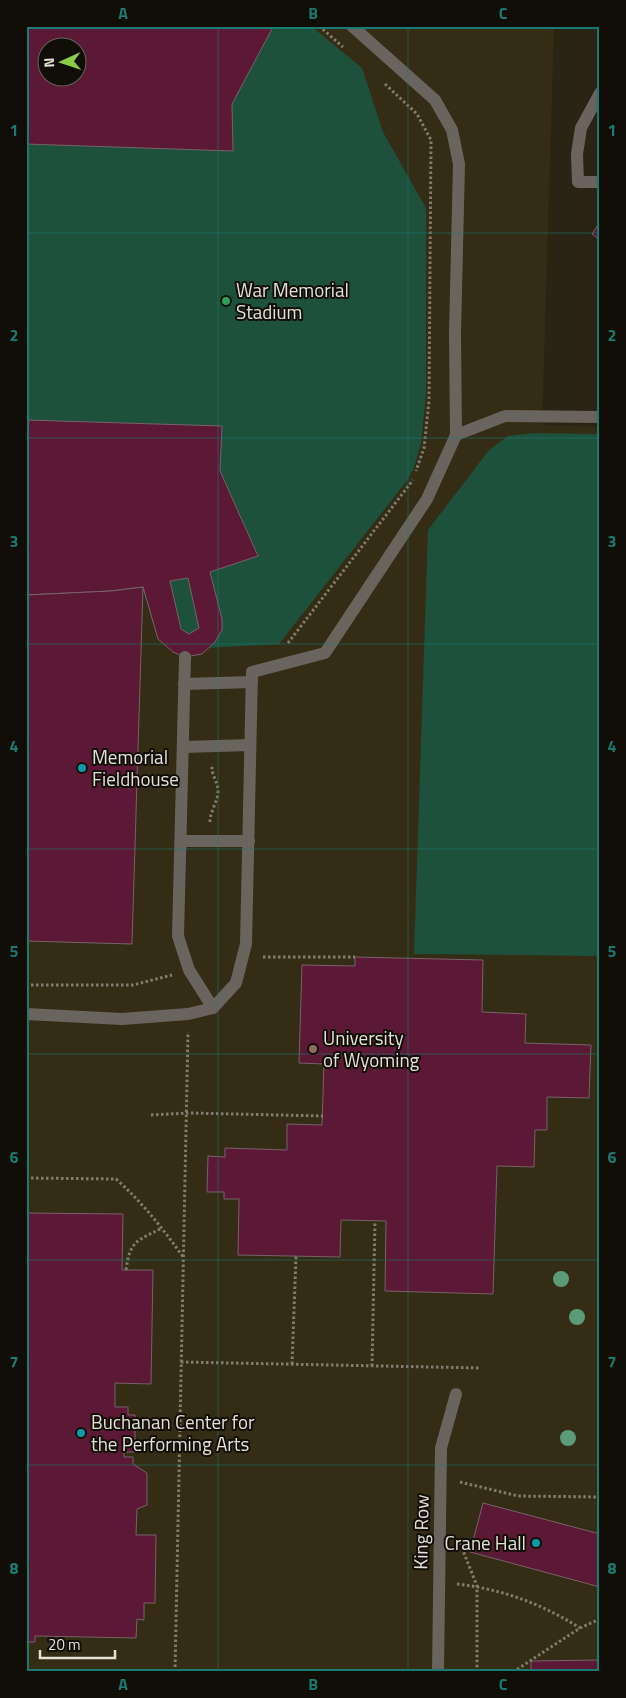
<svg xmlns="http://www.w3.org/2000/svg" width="626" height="1698" font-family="'Titillium Web',sans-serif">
	<rect width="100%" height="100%" fill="#2a2414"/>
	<!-- built -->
	<path fill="#342c15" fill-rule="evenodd" d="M26 26H554L542 425 600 427V1672H26ZM48 48H78V78H48Z"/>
	<!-- green -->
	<g fill="#1d513c" fill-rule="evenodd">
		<path d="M26 26H311L362 68 383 132 426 208V395L421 443 414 468 406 482 279 644 208 648 202 654 185 657 158 639 142 587 26 595ZM48 48H78V78H48Z"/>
		<polygon points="534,433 600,434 600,956 414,954 428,530 489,450 508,436"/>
	</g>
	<!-- building -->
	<g fill="#5c1936" stroke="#776269" fill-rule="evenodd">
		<path d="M26 26H270L273 27 232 104 233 151 26 144ZM48 48H78V78H48Z"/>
		<polygon points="600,222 600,240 592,234"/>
		<path d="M26 420 222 426 220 471 258 556 210 572 222 619V630L215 642 202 654 185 657 173 652 158 639 143 587 111 591 26 595ZM188 578 199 628 189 634 181 629 170 581Z"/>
		<polygon points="143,587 132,944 26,941 26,595 111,591"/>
		<polygon points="355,957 483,960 482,1012 526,1014 525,1043 591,1045 589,1098 547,1097 547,1130 535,1130 534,1167 497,1166 493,1294 385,1291 386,1221 341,1220 340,1257 238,1255 239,1199 224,1199 224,1192 207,1192 208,1156 225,1157 225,1148 287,1150 287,1124 322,1125 324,1064 299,1063 302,965 355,966"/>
		<polygon points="26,1213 123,1214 122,1270 153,1270 151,1384 115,1383 115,1407 128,1407 128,1415 135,1415 135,1452 124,1452 124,1457 133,1457 133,1464 147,1473 147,1505 137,1509 136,1535 156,1535 155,1603 144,1603 144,1620 137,1619 136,1638 35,1636 35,1642 26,1642"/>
		<polygon points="483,1503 600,1534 600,1587 470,1552"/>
		<polygon points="600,1660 600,1672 531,1672 531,1661"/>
	</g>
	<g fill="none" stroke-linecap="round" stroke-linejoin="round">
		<!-- path -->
		<g stroke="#807c6e" stroke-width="3" stroke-dasharray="2.5 2.5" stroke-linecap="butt">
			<polyline points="319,26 343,47"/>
			<polyline points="385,84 417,114 431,140 429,401 424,448 416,471"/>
			<polyline points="288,643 413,480"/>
			<path d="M210 822C210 811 218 802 218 791 218 781 211 776 212 764"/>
			<polyline points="263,957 355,957"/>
			<polyline points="26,985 133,985 172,975"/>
			<polyline points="151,1115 188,1113 323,1116"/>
			<path d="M26 1178 116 1179C143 1203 163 1229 184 1258"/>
			<path d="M126 1270C130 1240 137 1241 162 1228"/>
			<polyline points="181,1362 480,1368"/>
			<polyline points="292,1364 296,1256"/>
			<polyline points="372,1366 375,1221"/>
			<polyline points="460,1482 518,1496 600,1497"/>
			<polyline points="460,1543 477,1586 477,1672"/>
			<path d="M457 1584C502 1589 542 1604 580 1628"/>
			<polyline points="175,1672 188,1032"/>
			<polyline points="513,1672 580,1628 600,1619"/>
		</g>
		<!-- service -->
		<g stroke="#6a645e" stroke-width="12">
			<polyline points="600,93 581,128 577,154 578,182 600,182"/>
			<polyline points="456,435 505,416 600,417"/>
			<polyline points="185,657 178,936 189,970 213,1008"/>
			<polyline points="184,684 252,682"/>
			<polyline points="183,747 250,745"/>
			<polyline points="181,841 249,841"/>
			<polyline points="26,1014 122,1019 188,1014 213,1008 236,983 246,944 252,672 325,653 427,499 456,435 455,333 459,164 452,130 435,100 352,26"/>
		</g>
		<!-- minor -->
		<polyline stroke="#6a645e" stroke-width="12" points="438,1672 441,1448 456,1394"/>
	</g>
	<!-- trees -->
	<g fill="#5c9b78">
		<circle cx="561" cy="1279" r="8"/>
		<circle cx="577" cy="1317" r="8"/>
		<circle cx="568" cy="1438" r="8"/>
	</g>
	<!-- grid -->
	<path fill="none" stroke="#1a7b73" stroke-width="1" stroke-opacity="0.55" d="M218 26V1672M408 26V1672M26 233H600M26 438H600M26 644H600M26 849H600M26 1054H600M26 1260H600M26 1465H600"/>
	<!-- markers -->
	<circle fill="#2e9e5b" stroke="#100e07" stroke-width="2" cx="226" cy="301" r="5"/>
	<g fill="#0f9aa8" stroke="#100e07" stroke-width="2">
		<circle cx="82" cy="768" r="5"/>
		<circle cx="81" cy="1433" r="5"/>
		<circle cx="536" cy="1543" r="5"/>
	</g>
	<circle fill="#8d6e63" stroke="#100e07" stroke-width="2" cx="313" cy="1049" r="5"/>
	<g text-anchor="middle" stroke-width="4" stroke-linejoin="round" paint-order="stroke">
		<!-- poi labels -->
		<g font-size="19" fill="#e4e1d7" stroke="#100e07" text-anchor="start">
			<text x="236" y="297">War Memorial<tspan x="236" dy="22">Stadium</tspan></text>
			<text x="92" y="764">Memorial<tspan x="92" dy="22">Fieldhouse</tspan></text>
			<text x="323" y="1045">University<tspan x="323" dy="22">of Wyoming</tspan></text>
			<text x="91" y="1429">Buchanan Center for<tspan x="91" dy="22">the Performing Arts</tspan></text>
			<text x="526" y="1550" text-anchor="end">Crane Hall</text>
		</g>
		<!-- street labels -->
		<g font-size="19" fill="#e4e1d7" stroke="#100e07">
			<text transform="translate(421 1532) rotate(-89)" y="7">King Row</text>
		</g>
	</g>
	<!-- border -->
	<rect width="626" height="1698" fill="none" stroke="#100e07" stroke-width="55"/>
	<!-- north arrow -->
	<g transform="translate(62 62) rotate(267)"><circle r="24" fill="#100e07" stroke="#65625a"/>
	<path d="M0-4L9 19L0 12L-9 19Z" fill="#8bce46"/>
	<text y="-8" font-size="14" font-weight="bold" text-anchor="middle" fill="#e4e1d7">N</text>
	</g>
	<!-- scale -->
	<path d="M40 1650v8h75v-8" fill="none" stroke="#e4e1d7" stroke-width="2.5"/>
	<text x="48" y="1650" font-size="15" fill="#e4e1d7" stroke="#100e07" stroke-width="4" paint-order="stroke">20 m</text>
	<rect x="28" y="28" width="570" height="1642" fill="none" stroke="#1a7b73" stroke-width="2"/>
	<g font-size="16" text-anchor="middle" font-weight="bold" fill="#1a7b73">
		<text x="123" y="19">A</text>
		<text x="313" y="19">B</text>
		<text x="503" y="19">C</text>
		<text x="14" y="136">1</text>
		<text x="612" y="136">1</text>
		<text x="14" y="341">2</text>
		<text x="612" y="341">2</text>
		<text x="14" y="547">3</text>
		<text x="612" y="547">3</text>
		<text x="14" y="752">4</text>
		<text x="612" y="752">4</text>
		<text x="14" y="957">5</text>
		<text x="612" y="957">5</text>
		<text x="14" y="1163">6</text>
		<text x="612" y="1163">6</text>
		<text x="14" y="1368">7</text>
		<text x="612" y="1368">7</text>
		<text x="14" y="1574">8</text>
		<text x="612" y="1574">8</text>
		<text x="123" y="1690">A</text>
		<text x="313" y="1690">B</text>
		<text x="503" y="1690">C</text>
	</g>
</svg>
